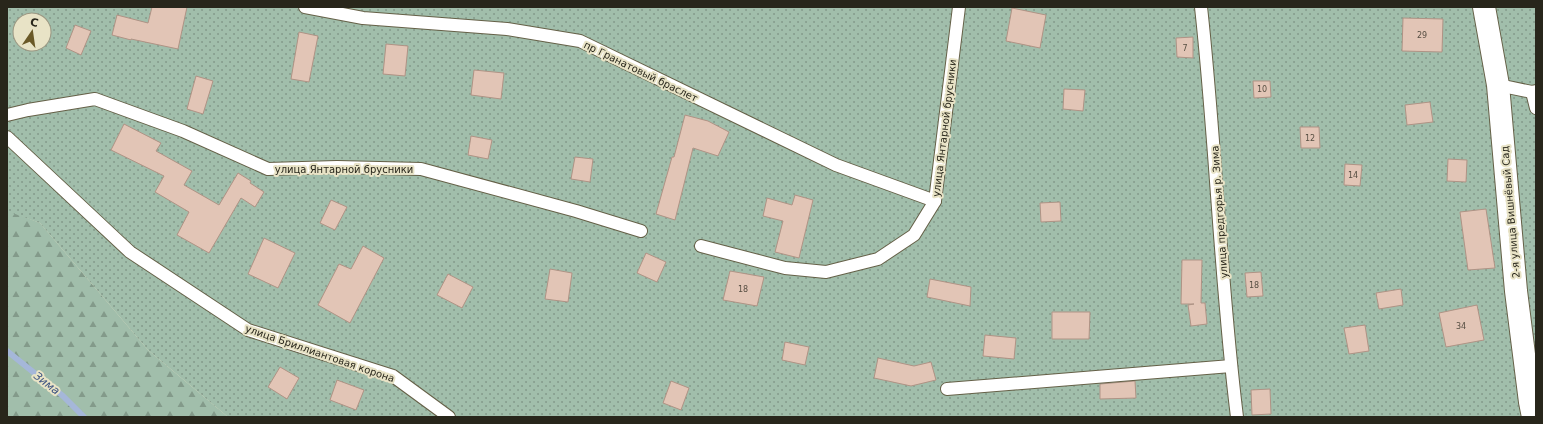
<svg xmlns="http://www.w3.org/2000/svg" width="1543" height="424" font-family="'DejaVu Sans',sans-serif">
	<defs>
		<pattern id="forest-firs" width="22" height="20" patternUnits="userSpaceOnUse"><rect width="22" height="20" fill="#a1beab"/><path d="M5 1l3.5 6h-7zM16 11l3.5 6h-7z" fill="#839a8a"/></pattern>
		<pattern id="garden-dots" width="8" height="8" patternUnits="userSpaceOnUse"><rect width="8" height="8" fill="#a1beab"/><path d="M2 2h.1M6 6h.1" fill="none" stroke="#839a8a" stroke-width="1.8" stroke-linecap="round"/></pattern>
	</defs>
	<rect width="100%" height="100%" fill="#e8e3c6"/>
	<!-- forest -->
	<polygon fill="url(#forest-firs)" points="7,210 40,223 148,350 228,417 7,417"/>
	<!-- garden -->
	<path fill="url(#garden-dots)" fill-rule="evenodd" d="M7 7H1536V417H228L148 350 40 223 7 211ZM20 20H44V44H20Z"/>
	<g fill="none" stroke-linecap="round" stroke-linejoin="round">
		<!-- stream -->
		<polyline stroke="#a5b7d9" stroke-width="6" points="7,351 63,396 84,417"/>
	</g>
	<!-- building -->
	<g fill="#e2c5b6" stroke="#af9385">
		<polygon points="152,7 187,7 178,49 131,39 131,40 112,35 117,15 148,23"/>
		<polygon points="1012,8 1046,15 1040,48 1006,41"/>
		<polygon points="1403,18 1443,19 1442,52 1402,51"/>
		<polygon points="75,25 91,31 81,55 66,48"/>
		<polygon points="299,32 318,36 309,82 291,79"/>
		<polygon points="1193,37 1193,58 1177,57 1176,38"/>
		<polygon points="386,44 408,46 405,76 383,74"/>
		<polygon points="474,70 504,73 501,99 471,95"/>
		<polygon points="196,76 213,81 203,114 187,109"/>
		<polygon points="1253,81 1270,81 1271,97 1254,98"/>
		<polygon points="1064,89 1085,90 1083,111 1063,109"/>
		<polygon points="1430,102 1433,122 1407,125 1405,105"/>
		<polygon points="685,115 708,121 729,132 718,156 693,148 675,220 656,214 672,157 674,157"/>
		<polygon points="124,124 161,143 156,151 192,171 184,185 219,205 238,173 251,181 250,183 264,192 255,207 241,198 209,253 177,235 189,212 155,192 164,176 111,150"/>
		<polygon points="1300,127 1319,127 1320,148 1301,148"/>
		<polygon points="471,136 492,140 488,159 468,155"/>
		<polygon points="575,157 593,159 590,182 571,179"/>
		<polygon points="1448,159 1467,160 1466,182 1447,181"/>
		<polygon points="1345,164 1362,165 1360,186 1344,185"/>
		<polygon points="795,195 813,200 799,258 775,252 783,221 763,216 767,198 792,205"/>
		<polygon points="331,200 347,207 335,230 320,223"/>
		<polygon points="1060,202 1061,221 1041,222 1040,203"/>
		<polygon points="1486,209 1495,268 1468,270 1460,212"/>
		<polygon points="264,238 295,253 278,288 248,274"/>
		<polygon points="363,246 384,258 350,323 318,305 339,264 351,269"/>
		<polygon points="646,253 666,262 657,282 637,273"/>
		<polygon points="1182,260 1202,260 1201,303 1205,303 1207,324 1191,326 1188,305 1194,304 1181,304"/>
		<polygon points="550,269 572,273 568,302 545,299"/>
		<polygon points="730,271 764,277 757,306 723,300"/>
		<polygon points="1261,272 1263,296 1247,297 1245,273"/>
		<polygon points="448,274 473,287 462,308 437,295"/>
		<polygon points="930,279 971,287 970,306 927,297"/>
		<polygon points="1401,289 1403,305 1379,309 1376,293"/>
		<polygon points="1477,305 1484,340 1446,347 1439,313"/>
		<polygon points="1052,312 1090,312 1089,339 1052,339"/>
		<polygon points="1365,325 1369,351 1349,354 1344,328"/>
		<polygon points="985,335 1016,338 1014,359 983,356"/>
		<polygon points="785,342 809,347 805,365 782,360"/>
		<polygon points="878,358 914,366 931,362 936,380 911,386 874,378"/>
		<polygon points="280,367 299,378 287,399 268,387"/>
		<polygon points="337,380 364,390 356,410 330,400"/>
		<polygon points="671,381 689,388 681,410 663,403"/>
		<polygon points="1135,381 1136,398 1100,399 1100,384"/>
		<polygon points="1270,389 1271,414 1252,415 1251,390"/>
	</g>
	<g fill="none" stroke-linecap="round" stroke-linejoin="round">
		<defs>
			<g id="service">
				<polyline points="305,7 363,18 507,29 580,41 836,165 935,201"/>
				<path d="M1201 7C1216 143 1220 281 1237 417"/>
				<polyline points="1498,85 1532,92 1536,91"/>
				<polyline points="1532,92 1536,108"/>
				<polyline points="7,115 28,110 95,99 183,131 268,169 337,167 421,169 576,211 641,231"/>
				<polyline points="7,137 130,252 248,330 393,376 449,417"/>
				<polyline points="701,246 785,268 826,272 878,259 914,235 935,201 959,7"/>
				<polyline points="947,389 1231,366"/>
			</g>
			<polyline id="minor" points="1484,7 1498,85 1516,291 1530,402 1533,417"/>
		</defs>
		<!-- service casing -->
		<use href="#service" stroke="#656047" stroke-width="14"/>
		<!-- minor casing -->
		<use href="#minor" stroke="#656047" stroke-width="24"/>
		<!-- service -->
		<use href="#service" stroke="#fff" stroke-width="12"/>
		<!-- minor -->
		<use href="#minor" stroke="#fff" stroke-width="22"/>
	</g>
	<g text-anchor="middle" stroke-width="4" stroke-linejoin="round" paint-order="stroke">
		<!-- number labels -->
		<g font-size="8" fill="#564e42">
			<text x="1422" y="38">29</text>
			<text x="1185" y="51">7</text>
			<text x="1262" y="92">10</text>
			<text x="1310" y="141">12</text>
			<text x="1353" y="178">14</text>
			<text x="1254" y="288">18</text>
			<text x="743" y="292">18</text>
			<text x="1461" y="329">34</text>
		</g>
		<!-- street labels -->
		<g font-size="10" fill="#28261b" stroke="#e8e3c6">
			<text transform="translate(641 71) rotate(26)" y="4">пр Гранатовый браслет</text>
			<text transform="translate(944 128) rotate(-83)" y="4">улица Янтарной брусники</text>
			<text x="344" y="173">улица Янтарной брусники</text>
			<text transform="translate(1219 212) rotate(-94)" y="4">улица предгорья р. Зима</text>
			<text transform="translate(1510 212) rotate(-95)" y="4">2-я улица Вишнёвый Сад</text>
			<text transform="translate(320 353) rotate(19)" y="4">улица Бриллиантовая корона</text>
		</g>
		<!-- water labels -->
		<g font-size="11" font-style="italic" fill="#3a5180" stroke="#e8e3c6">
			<text transform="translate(47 383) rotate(38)" y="4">Зима</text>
		</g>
	</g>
	<!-- border -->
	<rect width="1543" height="424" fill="none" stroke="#28261b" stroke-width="16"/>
	<!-- north arrow -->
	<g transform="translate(32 32) rotate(13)"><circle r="19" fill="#e8e3c6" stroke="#9b9782"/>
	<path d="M0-3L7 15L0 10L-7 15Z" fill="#6a5927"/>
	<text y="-6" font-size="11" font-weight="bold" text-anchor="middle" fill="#28261b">С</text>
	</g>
</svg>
